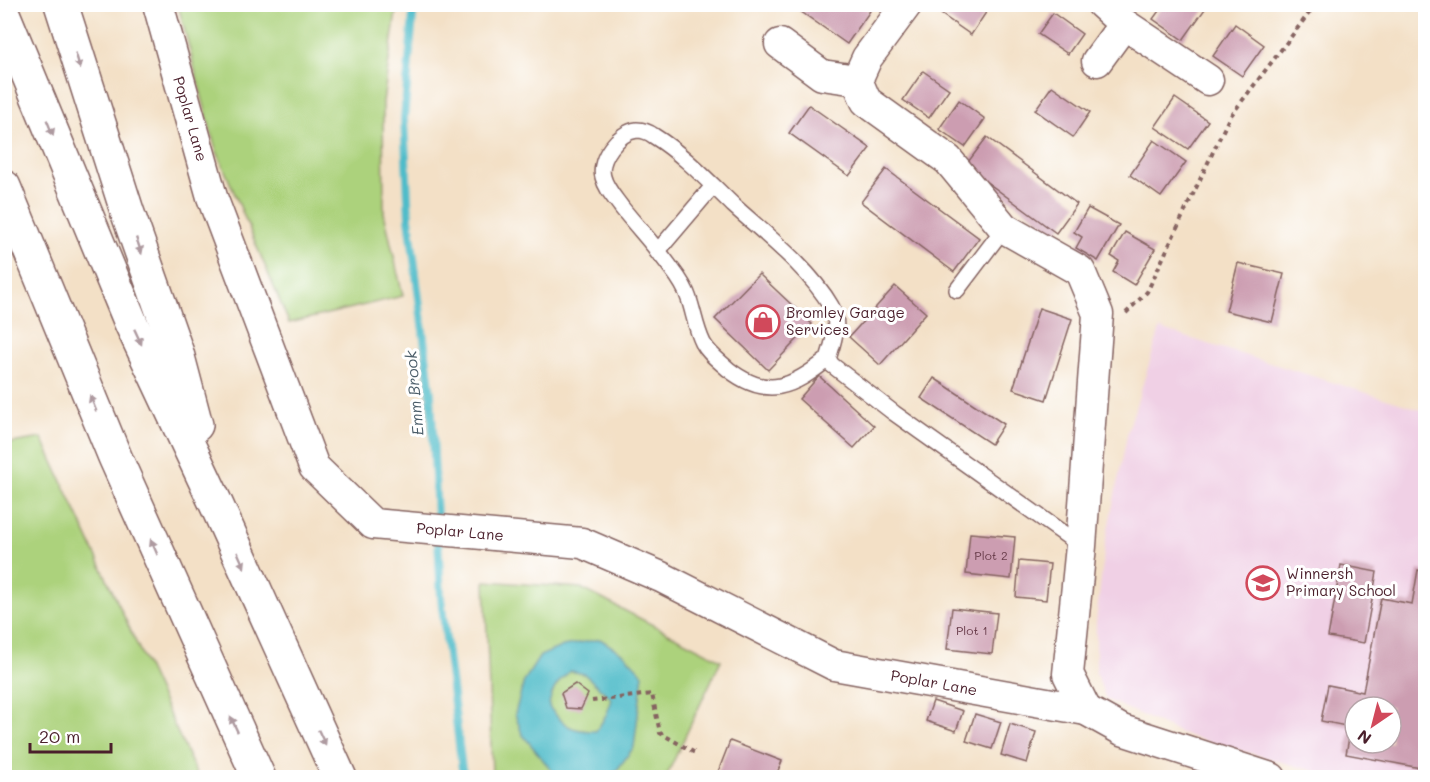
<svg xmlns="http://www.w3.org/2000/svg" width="1430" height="782" font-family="Mali,sans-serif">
	<rect width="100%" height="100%" fill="#fff"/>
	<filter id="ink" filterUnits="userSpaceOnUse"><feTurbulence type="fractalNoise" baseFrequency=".0167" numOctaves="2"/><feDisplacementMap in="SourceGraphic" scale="12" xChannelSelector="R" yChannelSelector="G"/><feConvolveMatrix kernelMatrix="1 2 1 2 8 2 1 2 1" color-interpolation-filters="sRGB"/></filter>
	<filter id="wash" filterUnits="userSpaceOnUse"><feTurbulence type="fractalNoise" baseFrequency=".008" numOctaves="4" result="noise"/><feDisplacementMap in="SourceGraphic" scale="24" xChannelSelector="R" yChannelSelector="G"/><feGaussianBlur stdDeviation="1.35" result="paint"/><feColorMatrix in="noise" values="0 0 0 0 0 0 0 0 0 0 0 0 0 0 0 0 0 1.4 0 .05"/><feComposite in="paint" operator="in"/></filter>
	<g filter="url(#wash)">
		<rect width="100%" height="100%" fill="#f3e0c6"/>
		<!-- built -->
		<path fill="#f0d0e5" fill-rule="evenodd" d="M1160 329 1425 411V777H1336L1185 735 1106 699 1096 673V623L1105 544 1128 431ZM1355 707H1391V743H1355Z"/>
		<!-- green -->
		<g fill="#acd27c" stroke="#7b7854" stroke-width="1.5">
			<polygon points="178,5 397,5 383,102 384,213 403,296 289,323 215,147"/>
			<polygon points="42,438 198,777 5,777 5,444"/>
			<polygon points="485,581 581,588 721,660 666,777 494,777 492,774"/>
		</g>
		<!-- water -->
		<path fill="#4fbcc9" stroke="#4c6e7a" stroke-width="1.5" fill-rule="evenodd" d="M600 639 625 655 643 674 634 747 617 770 609 777H557L522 734 515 714 524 681 540 656 563 646ZM570 671 584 674 612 699 606 716 596 731C571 731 565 727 549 707 550 691 558 682 570 671Z"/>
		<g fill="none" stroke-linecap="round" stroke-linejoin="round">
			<!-- stream -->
			<polyline stroke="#4fbcc9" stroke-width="8" points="414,4 404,119 409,218 431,395 441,598 462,769 467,778"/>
		</g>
		<g id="blocks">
			<!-- building -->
			<g fill="#cc9db1" fill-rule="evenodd">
				<polygon points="790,4 860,4 870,11 847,44"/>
				<polygon points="947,4 984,4 989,8 971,35 941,14"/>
				<polygon points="1164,4 1199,4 1205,9 1183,40 1153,19"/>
				<polygon points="1053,13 1082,34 1068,54 1038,34"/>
				<polygon points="1235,24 1264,45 1242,76 1213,56"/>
				<polygon points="923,71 949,89 929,118 903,100"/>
				<polygon points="1052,86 1090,112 1073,137 1035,110"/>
				<polygon points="1175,98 1208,121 1188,149 1155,127"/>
				<polygon points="959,100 985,119 965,147 939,129"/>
				<polygon points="809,105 870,148 849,176 789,133"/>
				<polygon points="987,137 1077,204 1056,233 965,166"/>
				<polygon points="1154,140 1186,162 1161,197 1130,175"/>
				<polygon points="886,169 979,238 954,272 861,202"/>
				<polygon points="1088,208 1119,225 1098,261 1076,248 1082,237 1074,232"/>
				<polygon points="1125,232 1155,249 1134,285 1113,272 1119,261 1111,256"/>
				<polygon points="1238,263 1284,274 1272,322 1226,311"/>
				<polygon points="759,274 812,324 768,370 715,319"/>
				<polygon points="895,286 926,313 880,365 849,337"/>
				<polygon points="1039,308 1072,319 1046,400 1013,389"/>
				<polygon points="819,376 874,426 854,448 799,399"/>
				<polygon points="934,378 1004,424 991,444 921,398"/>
				<polygon points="970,533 1015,537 1011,579 966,574"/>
				<polygon points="1019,561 1050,564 1046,600 1016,597"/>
				<polygon points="1341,565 1377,572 1364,643 1328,637"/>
				<path d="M1418 570 1426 572V769L1346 754 1351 727 1321 721 1328 685 1363 692 1381 598 1412 604ZM1355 707H1391V743H1355Z"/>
				<polygon points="952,608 997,613 992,654 947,649"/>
				<polygon points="575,684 588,694 581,709 566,708 561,693"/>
				<polygon points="933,701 963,711 956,731 926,721"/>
				<polygon points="975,714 1001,722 992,749 966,741"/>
				<polygon points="1010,724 1036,732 1027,763 1001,755"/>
				<polygon points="730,741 782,761 775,778 716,777"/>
			</g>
		</g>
	</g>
	<g filter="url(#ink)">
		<use href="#blocks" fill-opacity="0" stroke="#856361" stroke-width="1.5"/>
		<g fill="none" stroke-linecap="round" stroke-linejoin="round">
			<defs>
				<g id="service">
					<polyline points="657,252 713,186"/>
					<polyline points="957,290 1004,228"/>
					<path d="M828 359C793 387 767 400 728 369 718 360 709 354 703 343 696 329 694 314 689 299 686 289 678 277 671 268 656 247 638 228 622 208 615 198 606 189 603 177 598 159 619 132 637 130 643 130 650 133 654 136 683 154 708 181 733 205 765 234 809 268 831 306 841 323 833 342 828 359L832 365 894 413 1081 546"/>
				</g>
				<g id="minor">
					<polyline points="158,4 212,197 314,467 373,524 582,543 661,577 834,665 1086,710 1122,730 1271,778"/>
					<polyline points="907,4 867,58 857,80 866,101 948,160 1004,228 1080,271 1098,314 1081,546 1068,674 1086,710"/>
					<polyline points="1102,4 1124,24 1208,80"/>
					<polyline points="780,44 822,75 857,80"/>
					<polyline points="1097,61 1124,24"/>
				</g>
				<g id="motorway">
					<polyline points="61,4 127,211 177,353 196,425"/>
					<polyline points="4,16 131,323 217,506 340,778"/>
					<polyline points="4,187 115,457 259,778"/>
				</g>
			</defs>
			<!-- service casing -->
			<use href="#service" stroke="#856361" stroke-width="18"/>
			<!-- minor casing -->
			<use href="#minor" stroke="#856361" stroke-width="33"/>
			<!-- motorway casing -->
			<use href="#motorway" stroke="#856361" stroke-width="36"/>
			<!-- path -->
			<g stroke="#856361" stroke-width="4" stroke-dasharray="4.5 4.5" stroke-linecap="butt">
				<polyline points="1126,313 1147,292 1229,118 1316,4"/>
				<polyline points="592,701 652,694 660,733 695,753"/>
			</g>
			<!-- service -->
			<use href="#service" stroke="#fff" stroke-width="15"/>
			<!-- minor -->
			<use href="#minor" stroke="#fff" stroke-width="30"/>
			<!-- motorway -->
			<use href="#motorway" stroke="#fff" stroke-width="33"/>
		</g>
		<!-- one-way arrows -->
		<defs><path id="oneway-solid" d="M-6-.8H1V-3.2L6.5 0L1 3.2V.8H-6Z" transform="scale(1.5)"/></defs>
		<g fill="#ae9aa0">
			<use href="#oneway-solid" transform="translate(78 61) rotate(73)"/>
			<use href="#oneway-solid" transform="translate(50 128) rotate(68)"/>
			<use href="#oneway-solid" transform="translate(139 246) rotate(71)"/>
			<use href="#oneway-solid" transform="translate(138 337) rotate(65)"/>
			<use href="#oneway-solid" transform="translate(93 403) rotate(-112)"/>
			<use href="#oneway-solid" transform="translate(154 547) rotate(-114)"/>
			<use href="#oneway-solid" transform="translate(241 560) rotate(66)"/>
			<use href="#oneway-solid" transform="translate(234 724) rotate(-115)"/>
			<use href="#oneway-solid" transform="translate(322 738) rotate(65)"/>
		</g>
	</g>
	<!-- icons -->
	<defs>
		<symbol id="shop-ring" viewBox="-11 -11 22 22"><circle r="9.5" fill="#fff" stroke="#d1495b" stroke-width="1.5"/><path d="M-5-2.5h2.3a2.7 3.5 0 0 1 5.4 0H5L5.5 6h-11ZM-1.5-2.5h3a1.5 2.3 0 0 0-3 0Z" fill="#d1495b"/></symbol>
		<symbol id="school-ring" viewBox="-11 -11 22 22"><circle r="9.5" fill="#fff" stroke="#d1495b" stroke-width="1.5"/><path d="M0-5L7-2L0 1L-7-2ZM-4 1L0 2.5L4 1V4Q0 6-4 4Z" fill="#d1495b"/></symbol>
	</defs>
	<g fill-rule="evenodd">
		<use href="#shop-ring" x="744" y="303" width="38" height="38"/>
		<use href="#school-ring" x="1244" y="564" width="38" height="38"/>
	</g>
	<g text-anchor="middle" stroke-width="6" stroke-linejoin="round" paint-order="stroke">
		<!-- number labels -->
		<g font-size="12" fill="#6a3e4c">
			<text x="991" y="560">Plot 2</text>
			<text x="972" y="635">Plot 1</text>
		</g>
		<!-- street labels -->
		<g font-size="15" fill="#4a1f2b" stroke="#fff">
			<text transform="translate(190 119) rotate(74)" y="5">Poplar Lane</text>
			<text transform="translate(460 532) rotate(5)" y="5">Poplar Lane</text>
			<text transform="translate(934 683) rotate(10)" y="5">Poplar Lane</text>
		</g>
		<!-- poi labels -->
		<g font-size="15" fill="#4a1f2b" stroke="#fff" text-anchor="start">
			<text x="786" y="318">Bromley Garage<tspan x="786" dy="17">Services</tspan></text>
			<text x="1286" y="579">Winnersh<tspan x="1286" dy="17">Primary School</tspan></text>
		</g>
		<!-- water labels -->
		<g font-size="16" font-style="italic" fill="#4c5e6a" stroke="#fff">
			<text transform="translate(414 393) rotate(-95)" y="6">Emm Brook</text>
		</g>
	</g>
	<!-- margin -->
	<rect width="1430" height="782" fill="none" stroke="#fff" stroke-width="24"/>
	<!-- north arrow -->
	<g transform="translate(1373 725) rotate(215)"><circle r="28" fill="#ffffff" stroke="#b7a5aa" stroke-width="1.5"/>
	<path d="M0-4.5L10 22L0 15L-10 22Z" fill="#d1495b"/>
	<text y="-9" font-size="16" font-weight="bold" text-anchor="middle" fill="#4a1f2b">N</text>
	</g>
	<!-- scale -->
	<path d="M30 743v9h81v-9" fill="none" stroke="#4a1f2b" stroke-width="3"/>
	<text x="39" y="743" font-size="18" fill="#4a1f2b" stroke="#ffffff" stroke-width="4.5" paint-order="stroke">20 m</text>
</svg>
